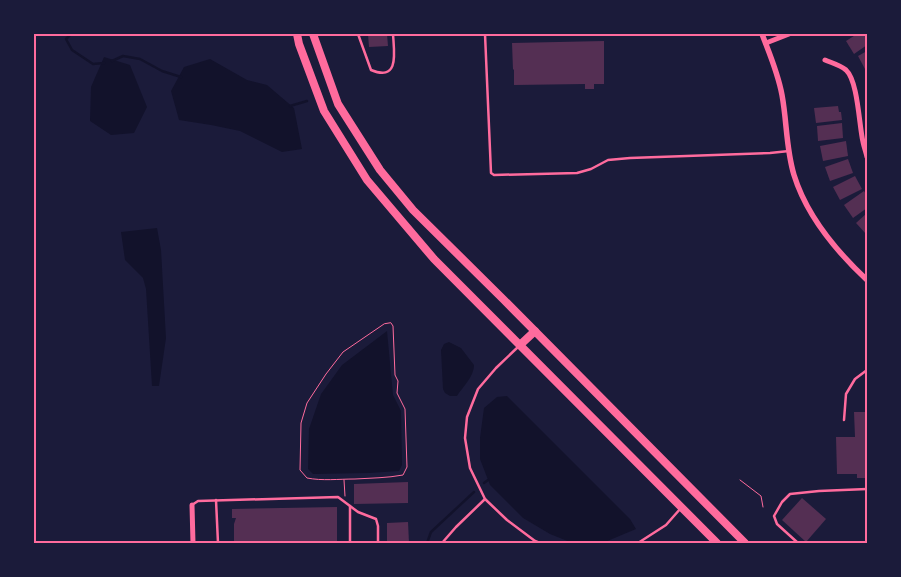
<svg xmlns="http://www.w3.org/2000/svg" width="901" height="577" font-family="Arial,sans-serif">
	<rect width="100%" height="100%" fill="#1b1b3a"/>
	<!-- water -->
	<g fill="#12122b">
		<polygon points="104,57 130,65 147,107 134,133 111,135 90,121 91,87"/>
		<polygon points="210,59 247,80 267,85 294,108 302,149 282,152 240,131 211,125 179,120 171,91 184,67"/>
		<polygon points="157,228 161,250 166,338 159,386 152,386 146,289 143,278 125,260 121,232"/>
		<polygon points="387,331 393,395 401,411 402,465 399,471 369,473 313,474 308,469 309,429 321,394 342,365"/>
		<path d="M449 342 461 348 474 365C474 377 463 386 457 396H450L445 393 443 389 441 350 444 344Z"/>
		<polygon points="507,396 630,519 636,529 605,542 570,542 550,534 523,518 490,485 480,459 480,438 484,408 497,397"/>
	</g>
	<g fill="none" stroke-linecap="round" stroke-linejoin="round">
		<!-- stream -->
		<g stroke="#12122b" stroke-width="2.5">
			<polyline points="71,34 66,39 72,50 93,64 104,63"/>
			<polyline points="112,61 123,56 140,59 162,71 181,77"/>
			<polyline points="290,106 307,101"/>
			<polyline points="484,483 488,480"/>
			<polyline points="427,543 431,532 474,492"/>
		</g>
	</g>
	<!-- building -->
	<g fill="#542f53">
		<polygon points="368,34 387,34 388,46 369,47"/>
		<polygon points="857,34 867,34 867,45 854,54 846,41"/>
		<polygon points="604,41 604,84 594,84 594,89 585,89 585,84 514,85 514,69 513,70 512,43"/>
		<polygon points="867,51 867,68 865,69 858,56"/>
		<polygon points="838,106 839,112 841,112 842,120 816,123 814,108"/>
		<polygon points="842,123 843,138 818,141 817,126"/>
		<polygon points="846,141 848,156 823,161 820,146"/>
		<polygon points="848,159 853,173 830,181 825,167"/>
		<polygon points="855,176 862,189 840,200 833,187"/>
		<polygon points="864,191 867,196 867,208 853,218 844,205"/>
		<polygon points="867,213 867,233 866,234 856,223"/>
		<polygon points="854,412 867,412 867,478 857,478 857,474 837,474 836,437 855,437"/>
		<polygon points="408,482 408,503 354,504 354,484"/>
		<polygon points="802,498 826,519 806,542 782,520"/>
		<polygon points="337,507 337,543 234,543 234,524 236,518 232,518 232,509"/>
		<polygon points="408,522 409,543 387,543 387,523"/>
	</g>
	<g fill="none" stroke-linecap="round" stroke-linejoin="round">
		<!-- path -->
		<g stroke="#ff6b9d" stroke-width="1">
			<path d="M391 323 393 326 395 375 398 381 397 393 405 409 407 467 403 475C387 478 371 478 355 479 339 479 322 481 307 478L300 470 301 423 307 403 326 374 343 352 384 324Z"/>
			<polyline points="344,480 345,496"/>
			<polyline points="740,480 761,496 763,507"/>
		</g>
		<!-- service -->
		<g stroke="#ff6b9d" stroke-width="2.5">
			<path d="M358 34 371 70C400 82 394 52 393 34"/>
			<polyline points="485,34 491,173 494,175 577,173 591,169 608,160 630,158 770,153 789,151"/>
			<polyline points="519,346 496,368 478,389 467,417 465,438 470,468 485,499 507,520 535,541 540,543"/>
			<polyline points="844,420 846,394 855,379 867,370"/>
			<polyline points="216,500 218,543"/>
			<polyline points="192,505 198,501 338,497 358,512 376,519 378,526 378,543"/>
			<polyline points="350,543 350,506"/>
			<polyline points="442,543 456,527 485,499"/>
			<polyline points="638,543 666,525 681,508"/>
			<polyline points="798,543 777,524 774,516 782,502 790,494 819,491 867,489"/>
		</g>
		<!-- minor -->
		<g stroke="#ff6b9d" stroke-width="5">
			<polyline points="766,43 789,34"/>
			<path d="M825 60C832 63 840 65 846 70 858 81 859 125 863 142 864 147 866 152 867 157"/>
			<polyline points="192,505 193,543"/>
		</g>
		<!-- tertiary -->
		<path stroke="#ff6b9d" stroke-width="5.5" d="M762 34C770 55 778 73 782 95 787 122 786 149 794 175 807 217 836 251 867 280"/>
		<!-- primary -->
		<g stroke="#ff6b9d" stroke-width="8">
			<polyline points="297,34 299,44 324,111 367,180 434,259 717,543"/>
			<polyline points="313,34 338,104 380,170 413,210 503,299 745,543"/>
			<polyline points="520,345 535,331"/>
		</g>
	</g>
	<!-- border -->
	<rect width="901" height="577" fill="none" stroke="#1b1b3a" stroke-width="70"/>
	<rect x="35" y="35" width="831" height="507" fill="none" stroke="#ff6b9d" stroke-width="2"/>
</svg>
